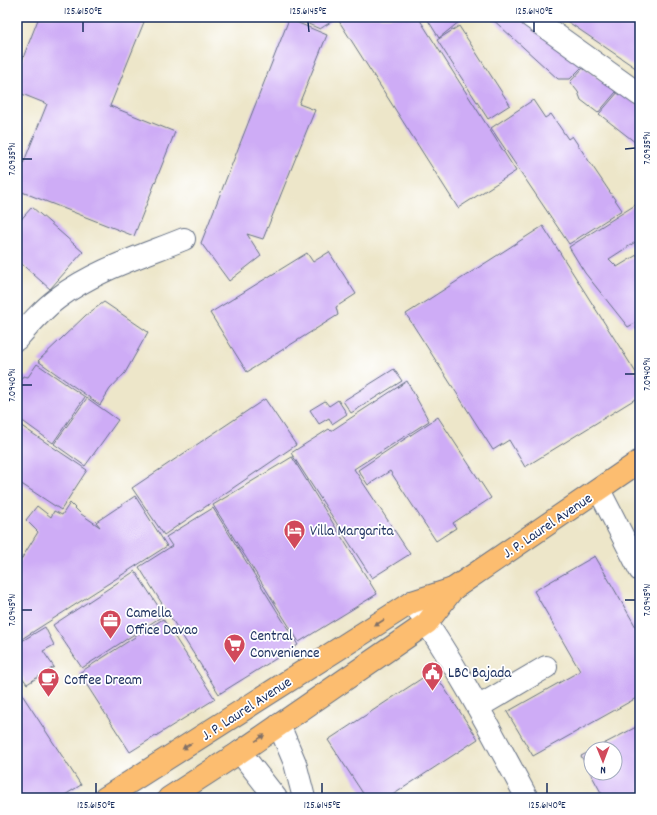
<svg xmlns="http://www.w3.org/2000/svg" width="657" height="815" font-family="Dekko,sans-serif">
	<rect width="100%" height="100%" fill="#fff"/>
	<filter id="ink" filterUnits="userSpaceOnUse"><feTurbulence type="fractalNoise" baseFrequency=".025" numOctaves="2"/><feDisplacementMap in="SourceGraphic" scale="8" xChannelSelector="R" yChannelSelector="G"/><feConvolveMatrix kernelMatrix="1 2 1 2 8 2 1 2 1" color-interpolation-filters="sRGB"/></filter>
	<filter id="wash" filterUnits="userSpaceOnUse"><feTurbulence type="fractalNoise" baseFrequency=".012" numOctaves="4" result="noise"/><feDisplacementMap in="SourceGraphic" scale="16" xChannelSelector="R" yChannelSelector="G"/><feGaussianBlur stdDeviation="0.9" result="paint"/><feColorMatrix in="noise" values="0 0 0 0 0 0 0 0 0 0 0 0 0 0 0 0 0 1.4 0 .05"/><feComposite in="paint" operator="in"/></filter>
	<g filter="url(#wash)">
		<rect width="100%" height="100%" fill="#ede6c9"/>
		<g id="blocks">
			<!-- building -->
			<g fill="#ceacf6">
				<polygon points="39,17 132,17 144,22 110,106 175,132 134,236 17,190 17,179 47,104 17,92 17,73"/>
				<polygon points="292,17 418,17 516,171 458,208 337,18 320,29"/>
				<polygon points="426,17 465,17 439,38"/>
				<polygon points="490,17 519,17 586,63 570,79 558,79"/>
				<polygon points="561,17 640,17 640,71"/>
				<polygon points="289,19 327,35 299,104 315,110 263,239 247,234 261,256 229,281 201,243"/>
				<polygon points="459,26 510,105 488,119 437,40"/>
				<polygon points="584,67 616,92 598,113 581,100 578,92 570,82"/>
				<polygon points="619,91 640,106 640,146 599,114"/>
				<polygon points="533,100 545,118 551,114 568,139 572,136 622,210 569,244 491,128"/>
				<polygon points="640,202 640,239 609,259 617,267 640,253 640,320 628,327 585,273 569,247"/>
				<polygon points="32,207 83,252 50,289 17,260 17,224"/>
				<polygon points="543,226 640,379 640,396 525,467 509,440 493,450 406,314"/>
				<polygon points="329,252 356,294 336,307 338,315 247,372 210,313 307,253 313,262"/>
				<polygon points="104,302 148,332 125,373 110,389 100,405 38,361 86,315"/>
				<polygon points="640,325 640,335 636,328"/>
				<polygon points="37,364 85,397 53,443 17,417 17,397 20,392 17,390 17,385 23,376 28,377"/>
				<polygon points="394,369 402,381 351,413 343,401"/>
				<polygon points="407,381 429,421 354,469 410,554 372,578 291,453 329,429 331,431"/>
				<polygon points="87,398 118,420 85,466 54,444"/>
				<polygon points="265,399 296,445 164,535 132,488"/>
				<polygon points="338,400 347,414 332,424 329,418 319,424 310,410 325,401 329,406"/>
				<polygon points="438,417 491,498 453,523 456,528 436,541 390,471 368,485 358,470"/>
				<polygon points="17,423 87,470 61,510 17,481"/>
				<polygon points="292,457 377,594 299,642 213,505"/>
				<polygon points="135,496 167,546 17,642 17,566 38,532 26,520 37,506 51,517 54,511 62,515 70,503 81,514 100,527 96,522"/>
				<polygon points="213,508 298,645 219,694 139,567 172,546 166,537"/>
				<polygon points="595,556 640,634 640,696 533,756 507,712 580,671 534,591"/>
				<polygon points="135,571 164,615 82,668 53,625"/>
				<polygon points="163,619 215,699 130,752 79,673"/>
				<polygon points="45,627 54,645 43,651 54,667 27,684 17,670 17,644"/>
				<polygon points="433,671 478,739 388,798 366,798 328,740"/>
				<polygon points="17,687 81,785 60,798 17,798"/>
				<polygon points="640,725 640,798 604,798 581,756 591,751 591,773 615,773 615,749 594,749"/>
			</g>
		</g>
	</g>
	<g filter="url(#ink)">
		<use href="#blocks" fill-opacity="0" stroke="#646f83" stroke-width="1"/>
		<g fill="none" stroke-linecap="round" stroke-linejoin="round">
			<defs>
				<g id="minor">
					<polyline points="531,17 640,95"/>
					<path d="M17 339C30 324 43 309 58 298 95 270 142 256 184 239"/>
					<polyline points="599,490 640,570"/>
					<path d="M412 602C456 663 491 731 527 798"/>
					<polyline points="478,707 546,667"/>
					<polyline points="279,725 295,763 304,798"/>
					<polyline points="240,752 276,798"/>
				</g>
				<g id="major">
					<polyline points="105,798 412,602 453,589 640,461"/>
					<polyline points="169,798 240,752 427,623 453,589"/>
				</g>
			</defs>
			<!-- minor casing -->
			<use href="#minor" stroke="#646f83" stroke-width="24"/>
			<!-- major casing -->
			<use href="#major" stroke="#646f83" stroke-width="24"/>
			<!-- minor -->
			<use href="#minor" stroke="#fff" stroke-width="22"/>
			<!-- major -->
			<use href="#major" stroke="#fcbd6f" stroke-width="22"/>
		</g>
		<!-- one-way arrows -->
		<defs><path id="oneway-solid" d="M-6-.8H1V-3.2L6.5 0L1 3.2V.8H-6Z"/></defs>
		<g fill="#806f66">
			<use href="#oneway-solid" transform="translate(379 623) rotate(147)"/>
			<use href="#oneway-solid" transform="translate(260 738) rotate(-35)"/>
			<use href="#oneway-solid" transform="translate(187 746) rotate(147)"/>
		</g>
	</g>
	<!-- ticks -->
	<path fill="none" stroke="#1b2f5e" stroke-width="1.5" d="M83 22V32M308 22 309 32M534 22V32M625 149 635 148M22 159H32M625 374H635M22 385H32M625 600H635M22 610H32M96 783V793M322 783V793M547 783V793"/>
	<!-- icons -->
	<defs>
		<symbol id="hotel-pin" viewBox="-11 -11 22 30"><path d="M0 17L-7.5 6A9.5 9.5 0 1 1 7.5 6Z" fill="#d1495b" stroke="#fff"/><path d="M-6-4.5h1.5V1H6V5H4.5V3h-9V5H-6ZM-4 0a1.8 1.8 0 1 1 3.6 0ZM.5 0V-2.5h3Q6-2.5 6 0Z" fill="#fff"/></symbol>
		<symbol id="office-pin" viewBox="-11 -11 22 30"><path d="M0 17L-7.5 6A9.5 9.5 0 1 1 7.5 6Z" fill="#d1495b" stroke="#fff"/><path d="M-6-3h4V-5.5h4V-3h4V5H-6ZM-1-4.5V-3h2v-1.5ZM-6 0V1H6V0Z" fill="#fff"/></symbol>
		<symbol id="supermarket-pin" viewBox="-11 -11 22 30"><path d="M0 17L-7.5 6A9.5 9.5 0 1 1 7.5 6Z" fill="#d1495b" stroke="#fff"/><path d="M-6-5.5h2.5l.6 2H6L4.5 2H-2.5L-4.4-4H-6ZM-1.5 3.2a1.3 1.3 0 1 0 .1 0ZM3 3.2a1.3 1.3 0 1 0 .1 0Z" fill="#fff"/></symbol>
		<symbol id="civic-pin" viewBox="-11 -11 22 30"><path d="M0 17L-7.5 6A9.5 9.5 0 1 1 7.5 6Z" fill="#d1495b" stroke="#fff"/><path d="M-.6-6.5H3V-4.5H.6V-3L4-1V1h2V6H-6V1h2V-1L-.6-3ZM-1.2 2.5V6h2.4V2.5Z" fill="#fff"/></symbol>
		<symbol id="cafe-pin" viewBox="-11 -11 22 30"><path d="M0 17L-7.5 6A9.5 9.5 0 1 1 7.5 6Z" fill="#d1495b" stroke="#fff"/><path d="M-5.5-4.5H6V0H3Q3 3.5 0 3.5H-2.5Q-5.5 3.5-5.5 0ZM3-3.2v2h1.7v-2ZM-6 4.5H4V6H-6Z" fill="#fff"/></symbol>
	</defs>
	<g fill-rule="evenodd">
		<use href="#hotel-pin" x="282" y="518" width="25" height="34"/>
		<use href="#office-pin" x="98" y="608" width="25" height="34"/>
		<use href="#supermarket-pin" x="222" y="632" width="25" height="34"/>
		<use href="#civic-pin" x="420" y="660" width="25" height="34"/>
		<use href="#cafe-pin" x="36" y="666" width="25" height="34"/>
	</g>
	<g text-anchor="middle" stroke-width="3.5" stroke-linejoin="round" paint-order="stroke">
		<!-- street labels -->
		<g font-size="15" fill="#1b2f5e" stroke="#fff">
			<text transform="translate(547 525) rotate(-34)" y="5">J. P. Laurel Avenue</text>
			<text transform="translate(246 708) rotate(-33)" y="5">J. P. Laurel Avenue</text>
		</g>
		<!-- poi labels -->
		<g font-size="15" fill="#1b2f5e" stroke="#fff" text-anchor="start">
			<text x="310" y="535">Villa Margarita</text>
			<text x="126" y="617">Camella<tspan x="126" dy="17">Office Davao</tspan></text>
			<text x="250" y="640">Central<tspan x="250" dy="17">Convenience</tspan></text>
			<text x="448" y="677">LBC Bajada</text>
			<text x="64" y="684">Coffee Dream</text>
		</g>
	</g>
	<!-- margin -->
	<rect width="657" height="815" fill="none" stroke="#fff" stroke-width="44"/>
	<!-- north arrow -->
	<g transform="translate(603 761) rotate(179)"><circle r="19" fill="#ffffff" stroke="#a4acbf"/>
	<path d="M0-3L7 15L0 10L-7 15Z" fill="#d1495b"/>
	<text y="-6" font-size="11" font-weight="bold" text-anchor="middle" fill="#1b2f5e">N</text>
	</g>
	<rect x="22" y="22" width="613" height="771" fill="none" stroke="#1b2f5e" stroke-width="1.5"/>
	<g font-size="10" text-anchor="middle" fill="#1b2f5e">
		<text x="83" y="14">125.6150°E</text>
		<text x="308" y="14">125.6145°E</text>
		<text x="534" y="14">125.6140°E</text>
		<text transform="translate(646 148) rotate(-90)" y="4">7.0935°N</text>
		<text transform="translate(11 159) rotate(-90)" y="4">7.0935°N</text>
		<text transform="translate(646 374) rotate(-90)" y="4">7.0940°N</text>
		<text transform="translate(11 385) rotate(-90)" y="4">7.0940°N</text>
		<text transform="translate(646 600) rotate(-90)" y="4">7.0945°N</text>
		<text transform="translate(11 610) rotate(-90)" y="4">7.0945°N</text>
		<text x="96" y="808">125.6150°E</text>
		<text x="322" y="808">125.6145°E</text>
		<text x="547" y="808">125.6140°E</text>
	</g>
</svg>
